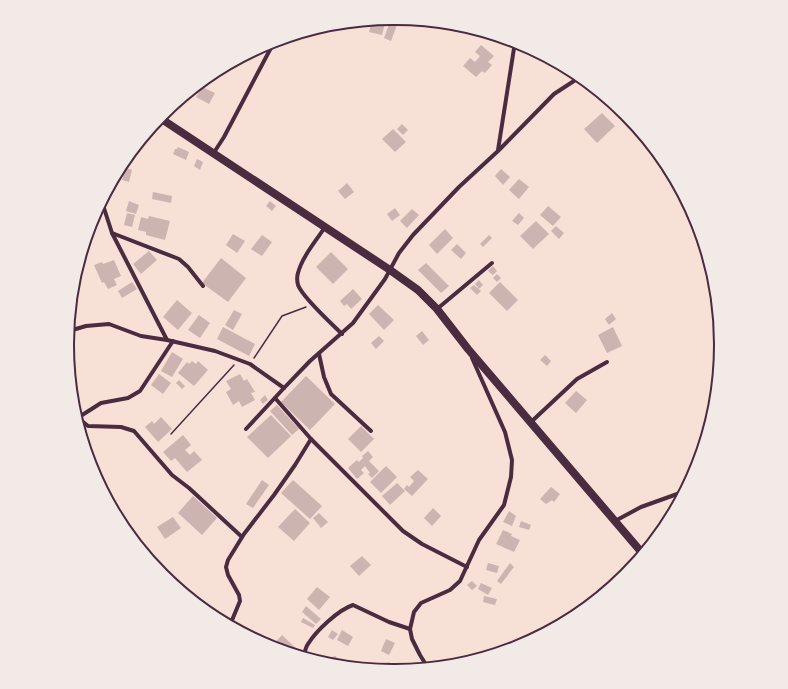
<svg xmlns="http://www.w3.org/2000/svg" width="788" height="689" font-family="'Zilla Slab',serif">
	<rect width="100%" height="100%" fill="#f7e1d7"/>
	<!-- building -->
	<g fill="#ccb4b1">
		<polygon points="386,19 382,35 369,32 372,20"/>
		<polygon points="391,19 398,22 391,41 384,38"/>
		<polygon points="299,34 297,40 286,38"/>
		<polygon points="481,45 494,56 488,62 492,65 485,73 482,71 476,77 463,66 470,58 475,62 480,56 475,52"/>
		<polygon points="199,84 193,97 187,94 191,91"/>
		<polygon points="202,87 215,93 209,104 196,97"/>
		<polygon points="602,113 615,126 597,143 584,129"/>
		<polygon points="402,124 408,130 403,135 397,129"/>
		<polygon points="393,129 406,142 395,152 382,139"/>
		<polygon points="178,147 189,152 186,160 173,154 175,149 177,149"/>
		<polygon points="197,159 203,162 200,170 194,166"/>
		<polygon points="126,168 132,170 129,182 122,180"/>
		<polygon points="501,169 510,177 503,185 495,176"/>
		<polygon points="519,179 529,187 519,199 509,190"/>
		<polygon points="347,183 354,192 345,199 338,191"/>
		<polygon points="153,192 172,196 171,203 152,199"/>
		<polygon points="129,201 139,205 136,214 126,211"/>
		<polygon points="270,201 276,206 272,211 266,206"/>
		<polygon points="548,206 561,217 553,226 540,215"/>
		<polygon points="395,208 400,215 392,221 387,214"/>
		<polygon points="412,209 419,215 407,228 400,221"/>
		<polygon points="127,213 135,215 132,227 124,225"/>
		<polygon points="519,213 524,218 518,225 512,221"/>
		<polygon points="149,216 170,221 165,240 146,235 146,232 138,230 141,217 148,219"/>
		<polygon points="536,221 549,234 533,249 520,236"/>
		<polygon points="556,226 564,233 559,239 551,231"/>
		<polygon points="445,229 453,238 437,254 429,245"/>
		<polygon points="233,234 245,241 237,253 226,245"/>
		<polygon points="262,235 272,242 262,256 251,249"/>
		<polygon points="489,235 492,238 483,247 480,244"/>
		<polygon points="457,244 466,253 461,259 451,250"/>
		<polygon points="149,251 157,260 141,274 133,264"/>
		<polygon points="331,252 348,269 333,284 316,267"/>
		<polygon points="221,258 246,278 228,302 202,283"/>
		<polygon points="114,260 121,276 114,279 117,285 108,289 104,282 102,283 94,265 102,262 103,264"/>
		<polygon points="426,263 449,286 441,293 418,270"/>
		<polygon points="493,266 497,271 493,275 488,271"/>
		<polygon points="497,274 501,278 497,282 493,278"/>
		<polygon points="479,280 483,285 479,289 475,284"/>
		<polygon points="132,282 137,289 122,298 118,291"/>
		<polygon points="500,282 518,300 507,311 489,293"/>
		<polygon points="474,285 481,291 477,295 470,288"/>
		<polygon points="353,289 362,299 351,309 347,304 344,306 340,301"/>
		<polygon points="177,300 192,313 178,330 163,317"/>
		<polygon points="378,305 394,320 384,330 369,314"/>
		<polygon points="234,310 242,314 233,330 225,325"/>
		<polygon points="612,313 616,319 609,325 605,319"/>
		<polygon points="199,315 210,323 200,338 188,330"/>
		<polygon points="223,327 255,344 249,356 217,339"/>
		<polygon points="613,327 622,346 607,353 598,335"/>
		<polygon points="422,331 429,340 423,345 416,336"/>
		<polygon points="379,336 384,341 376,349 371,343"/>
		<polygon points="172,352 183,359 172,377 161,371"/>
		<polygon points="545,355 551,361 547,366 540,360"/>
		<polygon points="192,361 196,364 198,361 208,370 194,386 178,373 187,362 189,364"/>
		<polygon points="159,374 171,383 163,394 151,385"/>
		<polygon points="240,374 244,381 247,379 255,392 251,393 255,400 242,407 239,401 233,405 226,392 231,389 226,381"/>
		<polygon points="306,376 335,404 310,430 281,402"/>
		<polygon points="179,380 185,386 182,389 176,383"/>
		<polygon points="576,391 587,400 576,413 565,403"/>
		<polygon points="265,395 268,400 263,404 260,400"/>
		<polygon points="277,405 299,429 292,435 270,411"/>
		<polygon points="271,415 291,436 268,458 247,437"/>
		<polygon points="161,417 172,429 158,442 145,427 152,421 154,424"/>
		<polygon points="361,426 374,439 361,452 348,439"/>
		<polygon points="183,435 191,445 185,450 190,455 194,451 202,460 187,472 175,458 171,461 163,452"/>
		<polygon points="368,451 373,457 369,461 379,471 372,478 368,474 370,473 365,466 361,470 364,473 357,479 348,468 357,460 359,462 363,458 362,456"/>
		<polygon points="386,466 397,477 381,493 370,482"/>
		<polygon points="418,470 428,479 412,496 404,489 407,485 409,487 414,481 410,477"/>
		<polygon points="262,480 269,485 253,508 246,504"/>
		<polygon points="293,480 322,506 310,519 281,493"/>
		<polygon points="397,483 405,491 390,505 382,496"/>
		<polygon points="551,487 560,494 554,502 552,500 546,504 540,499"/>
		<polygon points="193,496 217,518 202,535 178,513"/>
		<polygon points="433,508 441,516 432,526 424,518"/>
		<polygon points="295,509 310,523 294,541 278,527"/>
		<polygon points="509,511 516,516 512,526 503,522"/>
		<polygon points="319,513 328,522 321,528 313,518"/>
		<polygon points="173,517 181,528 165,539 157,527"/>
		<polygon points="521,521 531,525 529,530 519,527"/>
		<polygon points="503,530 512,534 511,536 520,540 514,552 496,544"/>
		<polygon points="362,556 371,565 359,576 350,566"/>
		<polygon points="488,563 499,566 497,573 486,570"/>
		<polygon points="510,563 514,567 501,584 497,581"/>
		<polygon points="472,581 477,586 472,590 467,585"/>
		<polygon points="481,583 492,588 488,595 478,589"/>
		<polygon points="317,587 330,597 319,610 307,599"/>
		<polygon points="484,596 497,599 495,605 483,602"/>
		<polygon points="306,606 321,619 316,624 302,612"/>
		<polygon points="303,618 315,625 313,628 301,622"/>
		<polygon points="332,630 338,634 333,640 328,637"/>
		<polygon points="342,630 353,637 348,646 337,640"/>
		<polygon points="282,635 300,652 297,655 271,647"/>
		<polygon points="386,639 395,643 389,655 381,651"/>
		<polygon points="336,656 338,665 324,663 323,659"/>
		<polygon points="388,662 395,665 392,670 386,668"/>
	</g>
	<g fill="none" stroke-linecap="round" stroke-linejoin="round">
		<!-- path -->
		<g stroke="#4a2c40" stroke-width="1.5">
			<polyline points="254,358 282,316 306,307"/>
			<polyline points="171,434 234,365"/>
		</g>
		<!-- minor -->
		<g stroke="#4a2c40" stroke-width="4">
			<polyline points="498,150 515,42"/>
			<polyline points="213,154 224,137 273,44"/>
			<polyline points="102,202 112,233 167,340"/>
			<path d="M325 227C316 241 302 257 298 273 297 276 297 281 298 285 303 298 331 323 342 334"/>
			<polyline points="112,233 179,259 188,267 203,286"/>
			<polyline points="437,309 492,263"/>
			<polyline points="69,331 86,326 109,324 141,336 167,340 215,351 250,364 284,388"/>
			<polyline points="319,354 324,377 331,394 371,431"/>
			<polyline points="275,398 311,439 403,531 422,544 467,567"/>
			<polyline points="76,416 79,417 101,403 128,398 140,391 173,341"/>
			<polyline points="77,417 88,426 121,427 134,431 172,475 189,488 242,537"/>
			<polyline points="531,422 577,379 607,362"/>
			<polyline points="246,429 284,388 310,361 353,323 385,279 399,253 413,235 459,187 498,151 554,94 580,77"/>
			<polyline points="615,521 641,507 680,493 683,492"/>
			<polyline points="230,625 240,601 239,595 228,575 226,567 228,560 244,534 274,495 295,465 311,439"/>
			<path d="M304 657C305 652 305 648 308 644 316 631 338 610 353 605L389 622 410 629"/>
			<polyline points="428,668 420,655 412,639 410,629 414,612 421,603 450,590 460,581 479,540 504,505 511,477 512,460 505,432 472,358"/>
		</g>
		<!-- secondary -->
		<polyline stroke="#4a2c40" stroke-width="8" points="160,118 390,270 418,290 437,309 468,349 643,554"/>
	</g>
	<!-- crop -->
	<path d="M0 0H788V689H0ZM393 25H395A319 319 0 0 1 714 344V345A319 319 0 0 1 395 664H393A319 319 0 0 1 74 345V344A319 319 0 0 1 393 25Z" fill="#f1eae7" fill-rule="evenodd"/>
	<path fill="none" stroke="#4a2c40" stroke-width="2" d="M393 25H395A319 319 0 0 1 714 344V345A319 319 0 0 1 395 664H393A319 319 0 0 1 74 345V344A319 319 0 0 1 393 25Z"/>
</svg>
